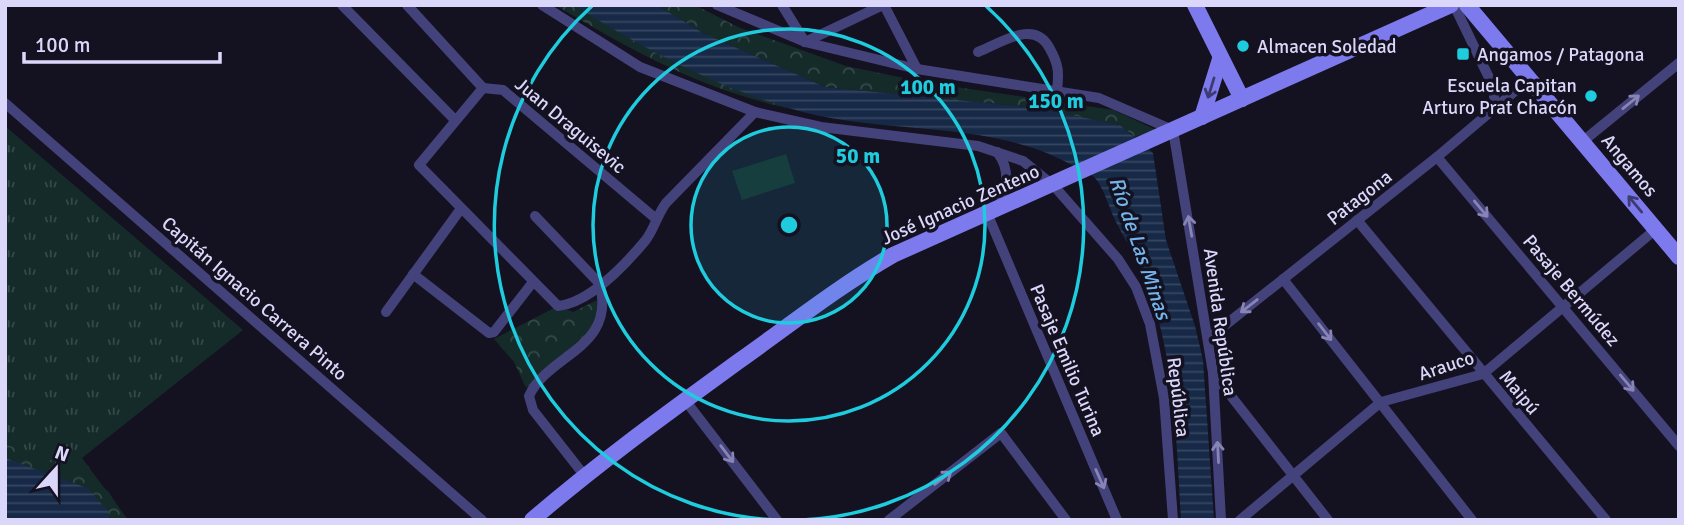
<svg xmlns="http://www.w3.org/2000/svg" width="1684" height="525" font-family="Signika,sans-serif">
	<defs>
		<pattern id="grass-tufts" width="24" height="20" patternUnits="userSpaceOnUse" patternTransform="scale(1.75)"><rect width="24" height="20" fill="#152b2a"/><path d="M3 7l-1-3M5 7V3M7 7l1-3M15 17l-1-3M17 17v-4M19 17l1-3" fill="none" stroke="#36494a"/></pattern>
		<pattern id="park-crowns" width="20" height="18" patternUnits="userSpaceOnUse" patternTransform="scale(1.75)"><rect width="20" height="18" fill="#152b2a"/><path d="M2 6a3 3 0 1 1 6 0M12 15a3 3 0 1 1 6 0" fill="none" stroke="#36494a"/></pattern>
		<pattern id="water-rules" width="6" height="5" patternUnits="userSpaceOnUse" patternTransform="scale(1.75)"><rect width="6" height="5" fill="#162946"/><path d="M0 2.5h6" fill="none" stroke="#374762"/></pattern>
	</defs>
	<rect width="100%" height="100%" fill="#141121"/>
	<!-- grass -->
	<polygon fill="url(#grass-tufts)" points="5,126 243,330 82,458 128,520 109,520 5,458"/>
	<!-- park -->
	<g fill="url(#park-crowns)">
		<path d="M555 5H574L658 54 732 88 800 111C704 91 638 54 555 5Z"/>
		<polygon points="657,5 695,5 738,27 846,66 928,83 1114,110 1156,130 1135,137 1120,125 1037,108 825,87 703,33"/>
		<polygon points="603,297 584,345 526,388 514,362 494,339 558,306 573,312"/>
		<polygon points="5,444 53,463 108,491 127,520 5,520"/>
	</g>
	<!-- pitch -->
	<polygon fill="#152b2a" points="786,154 795,183 742,200 732,171"/>
	<!-- water -->
	<g fill="url(#water-rules)">
		<path d="M574 5H657L703 33 825 87 1037 108 1120 125 1153 153 1166 240 1195 326 1203 360 1214 520H1181C1176 435 1175 350 1142 271 1135 255 1125 240 1117 224 1110 211 1104 187 1094 177 1088 171 1077 168 1070 164 989 120 891 135 803 112 722 90 644 50 574 5Z"/>
		<polygon points="5,458 87,488 109,512 109,520 5,520"/>
	</g>
	<g fill="none" stroke-linecap="round" stroke-linejoin="round">
		<!-- street -->
		<g stroke="#44427a" stroke-width="10">
			<polyline points="342,5 455,120"/>
			<polyline points="407,5 483,88"/>
			<polyline points="542,5 640,67 755,112 821,127 978,146 1023,161 1054,186 1118,259 1136,287 1150,324 1164,398 1173,520"/>
			<polyline points="717,5 805,42 917,69 1099,98 1173,130 1213,373 1221,520"/>
			<polyline points="782,5 805,42 883,5"/>
			<polyline points="884,5 917,69"/>
			<polyline points="1454,5 1493,86 1495,106"/>
			<path d="M978 52C1001 43 1035 18 1050 49 1059 65 1059 73 1057 91"/>
			<path d="M483 88 419 165 558 306C589 303 625 265 645 241 654 230 657 215 666 203L755 112"/>
			<polyline points="483,88 503,90 655,218"/>
			<polyline points="5,103 482,520"/>
			<polyline points="1582,142 1679,63"/>
			<path d="M997 152C1012 171 1006 188 998 209"/>
			<polyline points="1437,157 1679,446"/>
			<polyline points="987,213 1117,520"/>
			<path d="M535 216 600 284C616 349 549 353 529 396L533 410 584 475"/>
			<polyline points="1357,220 1606,520"/>
			<polyline points="413,274 489,333 494,332 533,282"/>
			<polyline points="1283,279 1472,520"/>
			<polyline points="386,312 460,210"/>
			<polyline points="1209,338 1437,157 1528,80"/>
			<polyline points="1213,373 1328,520"/>
			<polyline points="685,400 777,520"/>
			<polyline points="889,520 1001,433 1066,520"/>
			<polyline points="1240,520 1381,402 1483,374 1656,229"/>
		</g>
		<!-- secondary -->
		<g stroke="#7d7aed" stroke-width="16">
			<polyline points="1195,5 1242,99"/>
			<polyline points="1467,5 1679,257"/>
			<polyline points="1202,117 1220,59"/>
			<path d="M532 520C598 463 669 412 739 361 790 325 839 286 893 255L1451 5"/>
		</g>
	</g>
	<!-- one-way arrows -->
	<defs><path id="oneway-shaft" d="M-6 0H5M1.5-3L5.5 0L1.5 3" fill="none" stroke-width="1.6" stroke-linecap="round" stroke-linejoin="round" transform="scale(1.75)"/></defs>
	<g stroke="#3e3b73">
		<use href="#oneway-shaft" transform="translate(1211 88) rotate(107)"/>
		<use href="#oneway-shaft" transform="translate(1635 204) rotate(-130)"/>
	</g>
	<g stroke="#8885b4">
		<use href="#oneway-shaft" transform="translate(1631 102) rotate(-39)"/>
		<use href="#oneway-shaft" transform="translate(1481 209) rotate(50)"/>
		<use href="#oneway-shaft" transform="translate(1190 226) rotate(-100)"/>
		<use href="#oneway-shaft" transform="translate(1249 306) rotate(142)"/>
		<use href="#oneway-shaft" transform="translate(1325 332) rotate(52)"/>
		<use href="#oneway-shaft" transform="translate(1627 383) rotate(50)"/>
		<use href="#oneway-shaft" transform="translate(1218 452) rotate(-93)"/>
		<use href="#oneway-shaft" transform="translate(727 454) rotate(53)"/>
		<use href="#oneway-shaft" transform="translate(943 478) rotate(-38)"/>
		<use href="#oneway-shaft" transform="translate(1100 479) rotate(66)"/>
	</g>
	<!-- distance rings -->
	<circle cx="789" cy="225" r="98" fill="#1eccde" fill-opacity=".12"/>
	<g fill="none" stroke="#1eccde" stroke-width="3.5">
		<circle cx="789" cy="225" r="98"/>
		<circle cx="789" cy="225" r="196"/>
		<path d="M776 520A295 295 0 0 1 592 6M986 6A295 295 0 0 1 802 520"/>
	</g>
	<!-- markers -->
	<g fill="#1eccde" stroke="#141121" stroke-width="2.5">
		<circle cx="1243" cy="46" r="7"/>
		<rect x="1456" y="47" width="14" height="14" rx="3.5"/>
		<circle cx="1591" cy="96" r="7"/>
	</g>
	<g text-anchor="middle" stroke-width="7" stroke-linejoin="round" paint-order="stroke">
		<!-- poi labels -->
		<g font-size="19" fill="#dbd7fa" stroke="#141121" text-anchor="start">
			<text x="1257" y="53">Almacen Soledad</text>
			<text x="1477" y="61">Angamos / Patagona</text>
			<text x="1577" y="92" text-anchor="end">Escuela Capitan<tspan x="1577" dy="22">Arturo Prat Chacón</tspan></text>
		</g>
		<!-- street labels -->
		<g font-size="19" fill="#dbd7fa" stroke="#141121">
			<text transform="translate(571 125) rotate(40)" y="7">Juan Draguisevic</text>
			<text transform="translate(1630 165) rotate(50)" y="7">Angamos</text>
			<text transform="translate(1359 197) rotate(-38)" y="7">Patagona</text>
			<text transform="translate(960 204) rotate(-24)" y="7">José Ignacio Zenteno</text>
			<text transform="translate(1572 290) rotate(50)" y="7">Pasaje Bermúdez</text>
			<text transform="translate(255 298) rotate(41)" y="7">Capitán Ignacio Carrera Pinto</text>
			<text transform="translate(1221 322) rotate(82)" y="7">Avenida República</text>
			<text transform="translate(1068 360) rotate(67)" y="7">Pasaje Emilio Turina</text>
			<text transform="translate(1446 365) rotate(-18)" y="7">Arauco</text>
			<text transform="translate(1520 392) rotate(50)" y="7">Maipú</text>
			<text transform="translate(1179 397) rotate(83)" y="7">República</text>
		</g>
		<!-- water labels -->
		<g font-size="21" font-style="italic" fill="#72b4ec" stroke="#141121">
			<text transform="translate(1140 248) rotate(71)" y="7">Río de Las Minas</text>
		</g>
	</g>
	<circle cx="789" cy="225" r="10" fill="#1eccde" stroke="#141121" stroke-width="3.5"/>
	<g font-size="21" text-anchor="middle" font-weight="bold" fill="#1eccde" stroke="#141121" stroke-width="7" stroke-linejoin="round" paint-order="stroke">
		<text x="928" y="94">100 m</text>
		<text x="1056" y="108">150 m</text>
		<text x="858" y="163">50 m</text>
	</g>
	<!-- border -->
	<rect width="1684" height="525" fill="none" stroke="#dbd7fa" stroke-width="14"/>
	<!-- north arrow -->
	<g transform="translate(56 469) rotate(21)" stroke="#141121" stroke-width="5" paint-order="stroke">
	<path d="M0-5L12 26L0 18L-12 26Z" fill="#dbd7fa"/>
	<text y="-10" font-size="19" font-weight="bold" text-anchor="middle" fill="#dbd7fa">N</text>
	</g>
	<!-- scale -->
	<path d="M24 52v10h196v-10" fill="none" stroke="#dbd7fa" stroke-width="3.5"/>
	<text x="35" y="52" font-size="21" fill="#dbd7fa" stroke="#141121" stroke-width="5" paint-order="stroke">100 m</text>
</svg>
